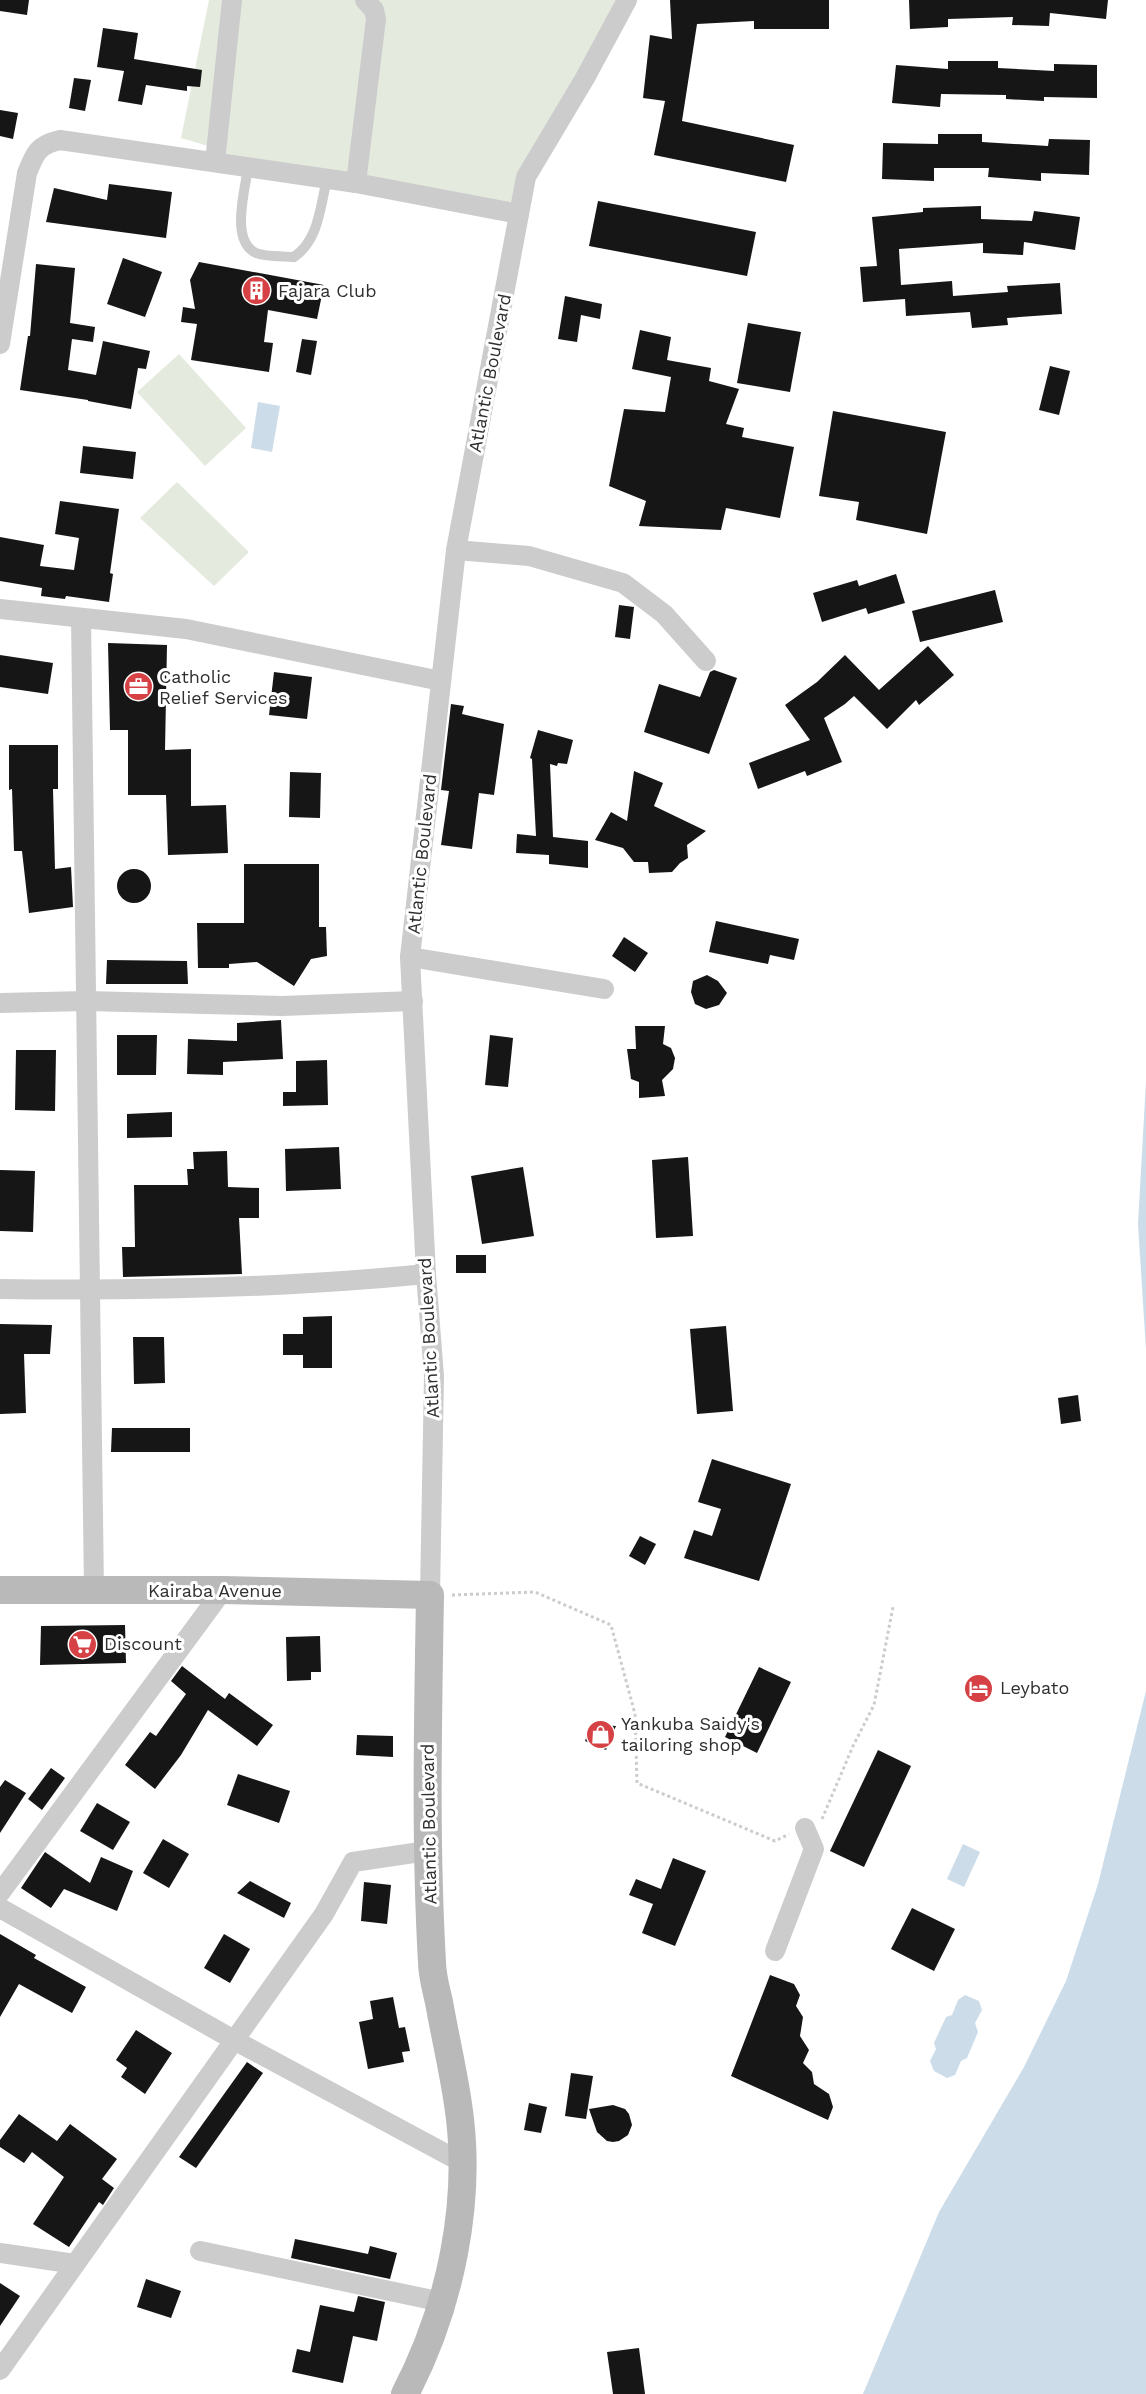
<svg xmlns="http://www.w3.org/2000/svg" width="1146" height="2394" font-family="'Work Sans',sans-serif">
	<rect width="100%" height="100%" fill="#fff"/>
	<!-- green -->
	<g fill="#e4ebde">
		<polygon points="209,0 626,0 526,177 519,214 215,162 215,148 181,138"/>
		<polygon points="179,354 246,428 205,466 137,392"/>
		<polygon points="177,482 249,552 214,586 140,518"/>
	</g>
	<!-- water -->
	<g fill="#ccdce9">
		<polygon points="258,402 280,406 272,452 251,448"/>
		<polygon points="1146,1081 1146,1350 1138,1224"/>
		<polygon points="1146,1691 1146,2394 863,2394 939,2212 1024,2067 1066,1981 1098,1884"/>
		<polygon points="963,1844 980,1852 964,1887 947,1879"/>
		<polygon points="965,1995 979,2001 982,2010 975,2023 978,2032 967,2058 961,2061 955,2075 947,2078 934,2071 930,2061 936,2049 934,2043 946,2017 952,2015 958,2000"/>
	</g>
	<!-- building -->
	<g fill="#161616">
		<polygon points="0,0 29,0 27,15 0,11"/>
		<polygon points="670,0 829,0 829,29 754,29 754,21 697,24 682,121 794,145 786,182 654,155 665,101 643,98 650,35 672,39"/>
		<polygon points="909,0 1108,0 1106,19 1050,13 1049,26 1012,25 1013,17 948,19 948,27 910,29"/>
		<polygon points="103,28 138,33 134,59 202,70 200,87 187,86 187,91 146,85 142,105 118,101 124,71 97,67"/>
		<polygon points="948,61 998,61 998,68 1054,71 1054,64 1097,65 1097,98 1044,97 1044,101 1006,99 1006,95 941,94 940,107 892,103 896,65 948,69"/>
		<polygon points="74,78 91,80 85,111 69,108"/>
		<polygon points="0,110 18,113 13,139 0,136"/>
		<polygon points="938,134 982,134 982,142 1048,146 1049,139 1090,140 1089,175 1041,173 1041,181 988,177 989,168 934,168 934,181 882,179 883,143 938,144"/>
		<polygon points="109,184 172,192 166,238 46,222 54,188 107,200"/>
		<polygon points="598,201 756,232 747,276 589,246"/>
		<polygon points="981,206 981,219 1032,221 1034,211 1080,217 1075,250 1024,242 1023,255 983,253 983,243 899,249 901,285 952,281 953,296 1008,292 1007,286 1060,283 1062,314 1007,318 1008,325 972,328 970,312 906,316 905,299 863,302 860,267 877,266 872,217 923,212 923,208"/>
		<polygon points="123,258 162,272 145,317 107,304"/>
		<polygon points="199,262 324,285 317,319 268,310 264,342 273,343 269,372 191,360 197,324 181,322 183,307 195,309 190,280"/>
		<polygon points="36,264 75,268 70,323 95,327 93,342 72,339 68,370 96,375 103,341 150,351 146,369 138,368 131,409 88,401 88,400 20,390 28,336 30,336"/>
		<polygon points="565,296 602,304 600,319 581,315 577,342 558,339"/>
		<polygon points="748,323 801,332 790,392 737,383"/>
		<polygon points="640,330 671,337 667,360 711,368 709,381 739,389 726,424 744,428 742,437 794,447 780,518 726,508 721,530 639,526 646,501 609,486 624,409 665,412 671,377 632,369"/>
		<polygon points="302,339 317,341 311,375 296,372"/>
		<polygon points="1050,366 1070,371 1059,415 1039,410"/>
		<polygon points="833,411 946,432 927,534 856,520 859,502 819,496"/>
		<polygon points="83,446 136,452 133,479 80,473"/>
		<polygon points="60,501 119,509 110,573 113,574 109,602 66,596 65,599 41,596 42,588 0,581 0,537 44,545 40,566 74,570 79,538 55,534"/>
		<polygon points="896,574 905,603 868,614 866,608 822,622 813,593 857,580 859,586"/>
		<polygon points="995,590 1003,622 920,642 912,611"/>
		<polygon points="619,605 634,607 630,639 615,637"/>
		<polygon points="108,643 167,645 165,750 191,749 191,806 226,805 228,853 168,855 166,795 128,795 128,730 110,730"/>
		<polygon points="928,646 954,675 919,705 916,700 887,729 854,696 845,704 824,718 842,762 807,776 805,771 758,789 749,763 810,740 785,705 817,682 845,655 879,690"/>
		<polygon points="0,655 53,663 48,694 0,687"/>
		<polygon points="714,670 737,678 709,754 644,732 659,684 700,697 710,672"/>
		<polygon points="274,672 312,677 307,719 269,715"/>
		<polygon points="451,704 464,706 462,714 504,724 494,795 479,793 472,849 441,845 449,791 441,790"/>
		<polygon points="538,730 573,740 567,764 558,763 557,766 550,764 553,837 588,841 588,868 549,864 549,855 516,853 517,834 536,836 532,759 530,758"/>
		<polygon points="9,745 58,745 58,789 53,789 55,869 71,867 73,907 29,913 22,851 14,851 12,789 9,790"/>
		<polygon points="634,771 663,783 654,806 706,831 687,845 688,858 680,863 672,872 649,873 648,862 634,862 623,848 595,840 611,812 627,821"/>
		<polygon points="290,772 321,773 320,818 289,817"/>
		<polygon points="244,864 319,864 319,927 326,927 327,956 311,959 294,986 257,962 229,964 229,968 198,968 197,923 244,923"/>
		<circle cx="134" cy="886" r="17"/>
		<polygon points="716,921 799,939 794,960 770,955 768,964 709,952"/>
		<polygon points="624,937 648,953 635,972 612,956"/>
		<polygon points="107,960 187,961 188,984 106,984"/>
		<polygon points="707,975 718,981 727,993 719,1005 706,1009 695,1004 691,992 693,981"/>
		<polygon points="281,1020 283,1059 223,1062 223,1075 187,1074 188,1039 237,1041 237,1023"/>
		<polygon points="635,1026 665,1026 663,1044 671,1048 675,1058 673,1069 662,1080 665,1096 639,1098 639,1082 631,1079 627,1049 636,1049"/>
		<polygon points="117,1035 157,1035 156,1075 117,1075"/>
		<polygon points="490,1035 513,1038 508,1087 485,1085"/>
		<polygon points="16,1050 56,1050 55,1111 15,1110"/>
		<polygon points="327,1060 328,1105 283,1106 283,1092 296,1092 296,1061"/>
		<polygon points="172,1112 172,1137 127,1138 127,1114"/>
		<polygon points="339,1147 341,1189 286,1191 285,1149"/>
		<polygon points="227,1151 228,1187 259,1188 259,1218 239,1218 242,1274 123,1277 122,1247 135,1247 134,1185 188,1185 187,1169 194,1169 193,1152"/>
		<polygon points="688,1157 693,1236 656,1238 652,1160"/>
		<polygon points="523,1167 534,1236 482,1244 471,1176"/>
		<polygon points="0,1170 35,1171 33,1232 0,1231"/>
		<rect x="456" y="1255" width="30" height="18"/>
		<polygon points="332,1316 332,1368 303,1368 303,1355 283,1355 283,1334 303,1334 303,1317"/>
		<polygon points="0,1324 52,1325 50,1354 24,1354 26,1413 0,1414"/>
		<polygon points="726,1326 733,1411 697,1414 690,1329"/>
		<polygon points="133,1337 164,1337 165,1383 134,1384"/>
		<polygon points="1078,1395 1081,1421 1061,1424 1058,1398"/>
		<polygon points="112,1428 190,1428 190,1452 111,1452"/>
		<polygon points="712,1459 791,1484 759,1581 684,1558 694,1530 712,1536 721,1509 698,1502"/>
		<polygon points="640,1536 656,1544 645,1565 629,1556"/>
		<polygon points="125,1625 126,1663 40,1665 41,1626"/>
		<polygon points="320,1636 321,1672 311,1672 311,1680 287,1681 286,1637"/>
		<polygon points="182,1666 225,1699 229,1693 273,1725 257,1746 208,1710 181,1755 155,1789 125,1765 150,1732 156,1736 186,1694 171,1681"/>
		<polygon points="759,1667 791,1682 757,1753 725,1737"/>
		<polygon points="591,1724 616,1726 606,1750 585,1741"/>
		<polygon points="357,1735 393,1736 393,1757 356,1755"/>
		<polygon points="878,1750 911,1766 864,1867 830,1851"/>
		<polygon points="51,1768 65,1778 42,1810 28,1799"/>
		<polygon points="238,1774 290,1791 279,1823 227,1805"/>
		<polygon points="5,1780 26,1793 0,1833 0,1787"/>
		<polygon points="97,1803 130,1822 113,1850 80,1831"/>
		<polygon points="163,1839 189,1854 169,1888 143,1873"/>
		<polygon points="45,1852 90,1883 101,1857 133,1871 117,1911 64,1889 51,1908 21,1888"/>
		<polygon points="673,1858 706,1871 675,1946 642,1933 653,1904 629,1895 636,1879 661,1889"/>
		<polygon points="250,1881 291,1903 284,1918 237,1893"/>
		<polygon points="364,1882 391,1885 387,1924 361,1921"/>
		<polygon points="912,1908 955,1929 934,1971 891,1949"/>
		<polygon points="0,1934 36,1955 34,1958 86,1987 72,2013 19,1984 0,2017"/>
		<polygon points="224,1934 250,1949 230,1983 204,1968"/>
		<polygon points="770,1975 794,1984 800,1995 796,2006 803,2017 800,2036 809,2050 803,2063 812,2072 814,2084 829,2094 833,2107 828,2120 731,2076"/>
		<polygon points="393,1997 399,2028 405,2027 410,2051 402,2052 404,2062 368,2069 359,2022 373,2019 370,2001"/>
		<polygon points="136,2030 172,2053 145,2094 121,2077 127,2068 116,2060"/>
		<polygon points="247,2062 263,2073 196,2168 179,2157"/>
		<polygon points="571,2073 593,2076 586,2119 565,2116"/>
		<polygon points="529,2103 547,2107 541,2133 524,2130"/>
		<polygon points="613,2105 625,2109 629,2114 632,2125 628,2135 619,2141 613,2142 607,2141 597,2132 589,2109"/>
		<polygon points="19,2114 57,2141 70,2124 117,2159 102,2179 114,2188 103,2205 99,2202 69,2247 33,2224 64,2177 32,2152 24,2163 0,2147 0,2140"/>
		<polygon points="295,2239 368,2254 370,2246 397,2253 390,2279 291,2258"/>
		<polygon points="146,2279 181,2291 171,2318 137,2307"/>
		<polygon points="0,2283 20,2296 0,2326"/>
		<polygon points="358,2296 385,2302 377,2341 353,2336 343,2383 292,2372 297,2349 310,2352 320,2305 354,2312"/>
		<polygon points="639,2348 645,2394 613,2394 607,2352"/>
	</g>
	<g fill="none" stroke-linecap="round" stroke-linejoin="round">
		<!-- path -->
		<g stroke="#ccc" stroke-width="3" stroke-dasharray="3 3" stroke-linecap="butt">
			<polyline points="452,1595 535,1592 611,1625 635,1714 637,1783 775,1841 789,1834"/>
			<polyline points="822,1819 853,1746 874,1705 893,1607"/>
		</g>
		<!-- lane -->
		<path stroke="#ccc" stroke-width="10" d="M248 168C245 190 230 241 256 253 265 257 283 256 294 257 319 240 320 207 327 179"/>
		<!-- street -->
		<g stroke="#ccc" stroke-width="20">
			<polyline points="215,162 232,0"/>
			<polyline points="356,183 376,19 374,10 365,0"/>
			<path d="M0 344 27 173C35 153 38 145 60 140L356 183 519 214"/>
			<polyline points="456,550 529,556 623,583 664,614 706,661"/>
			<polyline points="0,609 186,629 441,681"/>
			<polyline points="81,618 94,1591"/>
			<polyline points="410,957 604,989"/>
			<polyline points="0,1003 86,1001 282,1006 413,1001"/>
			<path d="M0 1289C142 1291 285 1288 426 1274"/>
			<polyline points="430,1595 434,1376 426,1274 410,957 456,550 526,177 585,78 627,0"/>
			<polyline points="0,1893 223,1590"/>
			<polyline points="0,1908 234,2040 463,2163"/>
			<polyline points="775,1951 814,1849 805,1828"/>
			<polyline points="200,2251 442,2302"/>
			<polyline points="0,2253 75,2264"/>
			<polyline points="0,2370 324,1914 353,1862 427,1851"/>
		</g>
		<!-- secondary -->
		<path stroke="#b9b9b9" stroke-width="28" d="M0 1590H223L430 1595C428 1718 425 1840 432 1962 432 1975 436 1989 439 2002 445 2036 453 2070 458 2104 473 2201 450 2308 405 2394"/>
	</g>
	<!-- icons -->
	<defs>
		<symbol id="building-disc" viewBox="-11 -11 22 22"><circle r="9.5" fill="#d54144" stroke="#fff"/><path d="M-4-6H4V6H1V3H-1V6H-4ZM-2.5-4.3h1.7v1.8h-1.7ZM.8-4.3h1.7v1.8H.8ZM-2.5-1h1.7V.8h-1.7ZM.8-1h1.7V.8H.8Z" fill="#fff"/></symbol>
		<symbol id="office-disc" viewBox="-11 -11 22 22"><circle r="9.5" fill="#d54144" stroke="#fff"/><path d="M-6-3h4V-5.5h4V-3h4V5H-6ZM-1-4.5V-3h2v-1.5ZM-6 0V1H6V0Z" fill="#fff"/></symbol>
		<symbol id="supermarket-disc" viewBox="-11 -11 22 22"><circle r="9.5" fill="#d54144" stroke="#fff"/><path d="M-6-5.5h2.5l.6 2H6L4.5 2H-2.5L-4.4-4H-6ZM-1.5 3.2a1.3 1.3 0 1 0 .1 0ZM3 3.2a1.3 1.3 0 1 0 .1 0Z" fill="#fff"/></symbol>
		<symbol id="hotel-disc" viewBox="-11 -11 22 22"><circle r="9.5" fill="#d54144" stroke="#fff"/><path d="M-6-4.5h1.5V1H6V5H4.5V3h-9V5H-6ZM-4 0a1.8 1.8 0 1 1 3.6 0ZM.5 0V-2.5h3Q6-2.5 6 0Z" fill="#fff"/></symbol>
		<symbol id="shop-disc" viewBox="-11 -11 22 22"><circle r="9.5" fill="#d54144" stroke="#fff"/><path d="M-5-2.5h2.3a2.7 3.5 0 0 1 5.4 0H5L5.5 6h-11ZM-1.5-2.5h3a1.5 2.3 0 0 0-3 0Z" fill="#fff"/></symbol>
	</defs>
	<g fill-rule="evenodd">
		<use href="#building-disc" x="240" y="274" width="33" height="33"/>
		<use href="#office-disc" x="122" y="670" width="33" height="33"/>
		<use href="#supermarket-disc" x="66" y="1628" width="33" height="33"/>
		<use href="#hotel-disc" x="962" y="1672" width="33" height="33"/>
		<use href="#shop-disc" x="584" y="1718" width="33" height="33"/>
	</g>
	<g text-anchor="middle" stroke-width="6" stroke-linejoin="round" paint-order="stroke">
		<!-- poi labels -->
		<g font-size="18" fill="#2f2f2f" stroke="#fff" text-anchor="start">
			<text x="278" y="297">Fajara Club</text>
			<text x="159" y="683">Catholic<tspan x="159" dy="21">Relief Services</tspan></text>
			<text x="104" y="1650">Discount</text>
			<text x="1000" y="1694">Leybato</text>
			<text x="621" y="1730">Yankuba Saidy's<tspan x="621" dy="21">tailoring shop</tspan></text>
		</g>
		<!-- street labels -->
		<g font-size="18" fill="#2f2f2f" stroke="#fff">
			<text transform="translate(490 373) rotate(-79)" y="6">Atlantic Boulevard</text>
			<text transform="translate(422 854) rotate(-84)" y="6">Atlantic Boulevard</text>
			<text transform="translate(429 1338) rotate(-93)" y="6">Atlantic Boulevard</text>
			<text x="215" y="1597">Kairaba Avenue</text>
			<text transform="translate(429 1824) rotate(-91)" y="6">Atlantic Boulevard</text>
		</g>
	</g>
</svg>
